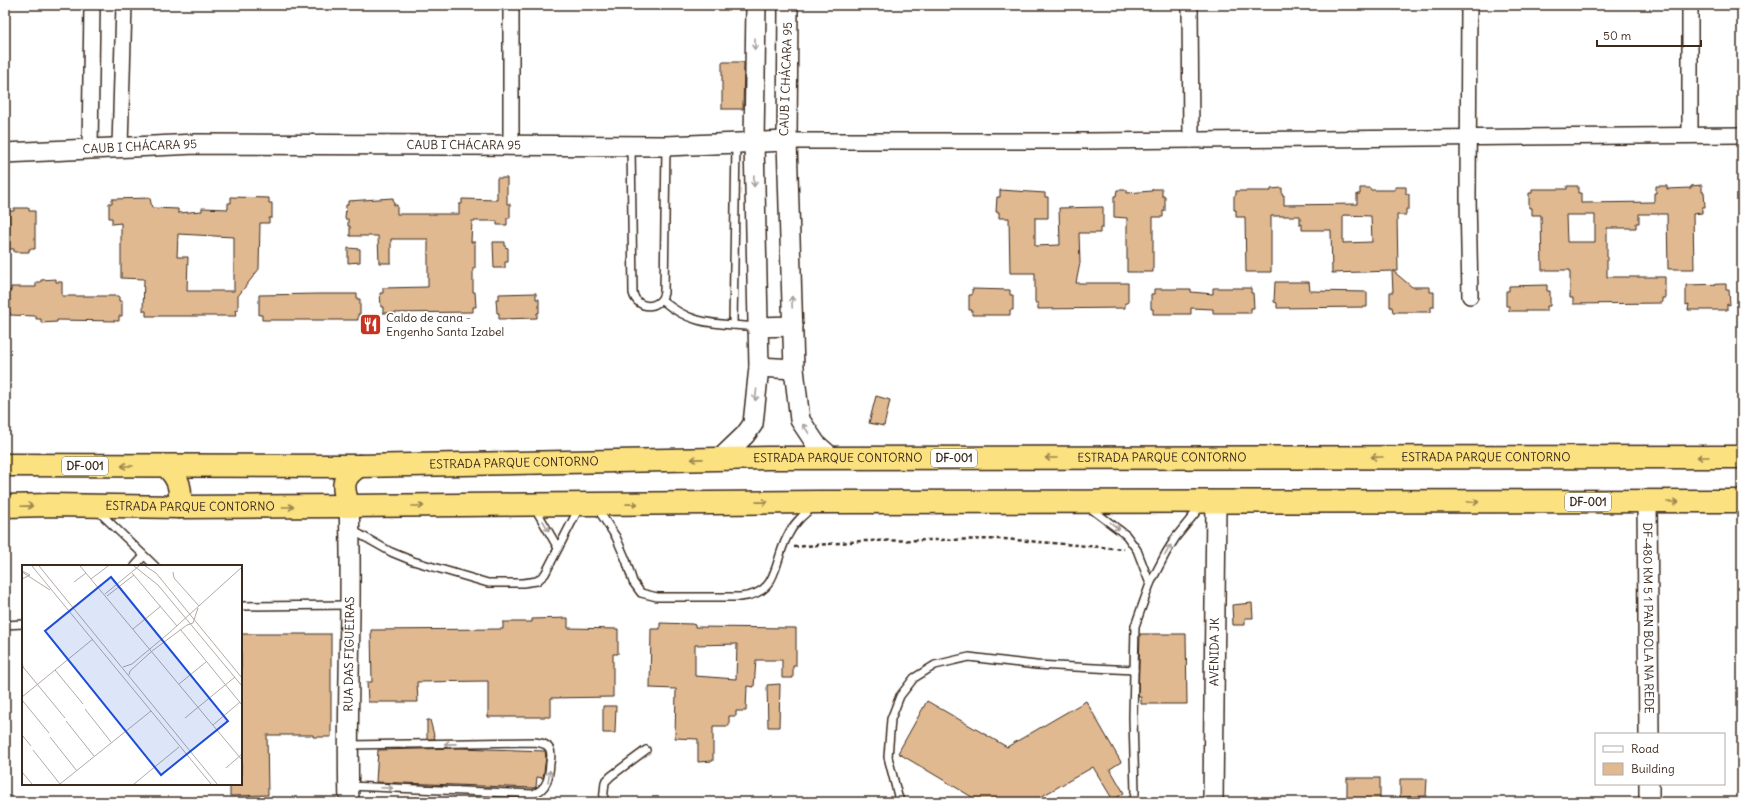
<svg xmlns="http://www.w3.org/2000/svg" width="1747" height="807" font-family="Delius,sans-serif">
	<rect width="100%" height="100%" fill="#fff"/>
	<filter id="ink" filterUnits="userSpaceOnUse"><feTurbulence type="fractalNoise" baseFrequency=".025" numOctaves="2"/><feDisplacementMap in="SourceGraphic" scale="8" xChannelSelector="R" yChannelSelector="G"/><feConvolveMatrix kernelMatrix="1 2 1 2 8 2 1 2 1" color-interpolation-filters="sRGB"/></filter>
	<g filter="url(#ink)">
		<!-- building -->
		<g fill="#e0b991" stroke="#3b2a1e" fill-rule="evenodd">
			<polygon points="722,62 744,62 743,109 722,109"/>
			<polygon points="497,178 507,178 507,204 510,204 510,218 507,218 507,225 497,225 497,221 472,221 471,242 475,242 475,268 473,268 473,292 475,292 476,307 473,307 473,312 383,313 383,307 381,307 380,293 383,293 383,288 428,287 428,239 391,239 391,263 379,263 378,236 350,236 350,226 348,226 348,219 345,219 346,205 348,205 348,201 393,198 394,205 397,205 397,214 459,214 459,204 462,204 462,199 497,200"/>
			<path d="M1702 185V192H1704L1705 207H1702V213L1693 214 1694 269H1668L1667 214H1639V223H1636V228H1607V277H1665V298H1662V303L1573 304V298H1570V270H1542L1541 215H1532V208H1529V193H1532V189H1567V186H1578V193H1581V203L1654 202V193H1656V186H1667V189L1691 188V186ZM1566 215H1595V242H1567Z"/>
			<path d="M1395 187H1406V194H1409V209H1406V215H1397L1398 271H1393L1412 287H1430V292H1434V307H1431V312H1393L1392 307H1390V292H1393L1392 271 1332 273 1331 230H1302V224L1300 225V216H1271V272H1246L1245 217H1236V210H1234V196L1236 195V191H1271V189L1282 188V195H1284V205L1357 204V194H1360V188H1370L1371 190H1395ZM1343 215 1371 216 1372 242 1343 243Z"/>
			<polygon points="1152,189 1162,189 1162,196 1165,196 1165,211 1163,211 1163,217 1153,217 1153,272 1127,272 1127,218 1114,217 1114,196 1116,196 1117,190 1127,190 1127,193 1152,191"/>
			<polygon points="1000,190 1045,193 1045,197 1048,197 1048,218 1035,218 1035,246 1060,245 1059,208 1103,207 1103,228 1100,228 1100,233 1079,233 1080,263 1076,283 1128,283 1128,303 1125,303 1125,308 1038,309 1038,303 1035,303 1035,273 1010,273 1009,218 999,218 999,212 996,212 997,197 1000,197"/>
			<path d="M231 197 269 198V203H272V218H269V223H260L259 269 238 296V311L235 310 236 316H146V311H143L144 279 121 278V223L112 224V218H109V203H112V199L150 198 152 208 178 209V213L202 211V208L228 209V203H231ZM178 234 234 237V291H187L188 257H177Z"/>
			<polygon points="14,208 29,208 29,211 35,211 35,249 29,249 29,252 14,252 14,249 9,249 9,211 14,211"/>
			<polygon points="493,242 505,242 505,247 508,248 508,262 505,262 505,268 494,268"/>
			<polygon points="348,248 360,249 360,262 348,263"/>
			<polygon points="56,279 56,282 62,282 62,296 119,296 119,301 122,301 122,316 119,316 119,321 57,320 57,322 41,323 41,319 36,319 36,316 10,315 10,312 5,312 5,291 11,291 11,287 36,287 36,282 41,282 41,280"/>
			<polygon points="1275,282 1309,282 1310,291 1367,292 1367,307 1277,308 1277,303 1274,302"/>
			<polygon points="1726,284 1726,290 1729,290 1730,305 1727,304 1727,310 1688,310 1689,304 1686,305 1686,285"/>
			<polygon points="1547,285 1547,291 1550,291 1550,306 1547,306 1547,311 1509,311 1509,306 1506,306 1506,291 1509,291 1509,286"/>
			<polygon points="1213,288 1251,288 1251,293 1253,293 1254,308 1251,308 1251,313 1213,313 1213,309 1191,308 1191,314 1153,314 1153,309 1151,309 1151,294 1154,294 1154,289 1191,289 1191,292 1213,294"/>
			<polygon points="972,289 1010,290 1010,295 1013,295 1013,310 1010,310 1010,315 972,315 972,310 969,310 969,295 972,295"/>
			<polygon points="536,293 536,299 539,299 539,313 537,313 537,318 499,319 499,313 497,313 496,299 499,299 499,294"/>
			<polygon points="319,294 357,294 357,299 360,299 360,314 358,314 358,320 262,320 262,315 259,315 259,295"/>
			<polygon points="876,396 890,400 884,426 869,423"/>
			<polygon points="1252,603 1253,618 1245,618 1245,625 1233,625 1232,605"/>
			<polygon points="568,618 568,628 618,629 618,654 613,654 613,697 551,698 551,717 488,717 488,681 417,682 418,702 368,702 367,682 372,682 371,630 503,629 503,622 532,622 532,619"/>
			<path d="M660 623 692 624 695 625V627L796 628V666H793V678H782V660H756L754 687 747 686 746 711H736V716H729V726H713V761L698 762V739L675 738 676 689 650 688 651 629H660ZM737 644 736 679 695 676V645Z"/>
			<polygon points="241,634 331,634 331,737 313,737 313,735 267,735 268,795 230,796 230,784 241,784"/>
			<polygon points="1140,634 1186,634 1187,704 1141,704 1141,697 1138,697"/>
			<polygon points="780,684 779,727 768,727 767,685"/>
			<polygon points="927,701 1007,747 1086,701 1121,762 1110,769 1124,793 1113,800 1093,767 1037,799 1037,802 977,802 977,800 898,753"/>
			<polygon points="603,706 616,706 615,733 603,733"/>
			<polygon points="427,720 430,720 435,739 427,739"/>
			<polygon points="460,748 545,751 546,758 543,778 537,777 536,787 534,788 376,782 378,750"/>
			<rect x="1347" y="778" width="33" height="24"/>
			<polygon points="1400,779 1427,779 1426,796 1400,797"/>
		</g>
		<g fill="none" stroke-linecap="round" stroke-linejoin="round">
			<defs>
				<g id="service">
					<path d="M631 146 633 293C637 310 660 310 664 293L666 146"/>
					<path d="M662 300C693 327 718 323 756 327"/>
					<polyline points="733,325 736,145"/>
					<polyline points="535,508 558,548"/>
					<path d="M597 508 616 537 626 560 633 582 641 593 657 597H740C779 594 773 564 787 537 793 524 802 516 813 507"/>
					<polyline points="1090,508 1126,535 1137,550 1150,584"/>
					<polyline points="98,511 155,566"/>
					<polyline points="352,530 391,552 413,561 488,583 523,583 537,581 545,574 579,508"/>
					<polyline points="135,566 144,556"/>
					<polyline points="241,606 350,605"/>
					<polyline points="5,625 23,624"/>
					<path d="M349 786 533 794C548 789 549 777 550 763 551 758 552 752 549 748 546 743 540 743 535 742L349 745"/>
					<polyline points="603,802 605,782 611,776 646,750"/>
					<polyline points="901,802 898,796 888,757 891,719 900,696 914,678 935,665 969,657 1036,665 1134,670"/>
					<polyline points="1133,802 1135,793 1133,717 1135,626 1150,584 1166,553 1176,537 1201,506"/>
				</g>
				<g id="minor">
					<polyline points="511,5 511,145"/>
					<polyline points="1190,5 1191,140"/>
					<polyline points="1469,5 1468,197 1470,296"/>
					<polyline points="1690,5 1690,135"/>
					<polyline points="787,141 1089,141 1742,135"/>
					<polyline points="120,147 124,5"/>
					<polyline points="90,148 92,5"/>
				</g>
				<g id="tertiary">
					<polyline points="788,5 787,141 794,369 800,420 816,444 832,458"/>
					<path id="s1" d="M5 153 196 144 666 146 787 141"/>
					<polyline points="757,327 793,326"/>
					<polyline points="759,367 794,369"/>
					<polyline points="720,459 745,435 753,424 759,367 754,143 756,5"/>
					<path id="s2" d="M1647 502 1649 734"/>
					<polyline points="1649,784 1649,802"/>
					<path id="s3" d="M349 802C346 703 353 605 349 506"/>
					<path id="s4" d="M1213 802 1216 503"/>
				</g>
				<g id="trunk">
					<path id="s5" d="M5 465 359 466 767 458 1742 457"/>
					<path d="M166 466C179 478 182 489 179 507"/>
					<path id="s6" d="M5 506 50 505 179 507 349 506 819 502 1742 501"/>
					<path d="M349 506C342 488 341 477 359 466"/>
				</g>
			</defs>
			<!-- service casing -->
			<use href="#service" stroke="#3b2a1e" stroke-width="10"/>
			<!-- minor casing -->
			<use href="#minor" stroke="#3b2a1e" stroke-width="18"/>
			<!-- tertiary casing -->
			<use href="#tertiary" stroke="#3b2a1e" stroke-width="22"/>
			<!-- trunk casing -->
			<use href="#trunk" stroke="#3b2a1e" stroke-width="25"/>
			<!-- path -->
			<polyline stroke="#3b2a1e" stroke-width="2.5" stroke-dasharray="4 3" stroke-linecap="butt" points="794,547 862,541 1004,539 1124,549"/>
			<!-- service -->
			<use href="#service" stroke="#fff" stroke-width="7"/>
			<!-- minor -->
			<use href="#minor" stroke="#fff" stroke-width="15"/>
			<!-- tertiary -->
			<use href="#tertiary" stroke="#fff" stroke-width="19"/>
			<!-- trunk -->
			<use href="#trunk" stroke="#fbe180" stroke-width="22"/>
		</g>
		<!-- one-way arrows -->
		<defs><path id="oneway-shaft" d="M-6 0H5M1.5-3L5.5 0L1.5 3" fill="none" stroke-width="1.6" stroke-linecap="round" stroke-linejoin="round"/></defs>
		<g stroke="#a79f9a">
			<use href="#oneway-shaft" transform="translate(755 44) rotate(91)"/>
			<use href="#oneway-shaft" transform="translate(754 181) rotate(89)"/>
			<use href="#oneway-shaft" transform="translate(792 302) rotate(-92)"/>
			<use href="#oneway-shaft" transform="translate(756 395) rotate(96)"/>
			<use href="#oneway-shaft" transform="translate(806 429) rotate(-124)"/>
			<use href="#oneway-shaft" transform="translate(546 526) rotate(60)"/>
			<use href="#oneway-shaft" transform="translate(1115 526) rotate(38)"/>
			<use href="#oneway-shaft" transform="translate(1168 550) rotate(-60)"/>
			<use href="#oneway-shaft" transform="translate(450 744) rotate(179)"/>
			<use href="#oneway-shaft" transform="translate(549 776) rotate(-80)"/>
			<use href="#oneway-shaft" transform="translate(387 788) rotate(2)"/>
		</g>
		<g stroke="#9b864f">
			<use href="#oneway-shaft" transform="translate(1377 457) rotate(180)"/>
			<use href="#oneway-shaft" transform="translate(1703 457) rotate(180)"/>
			<use href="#oneway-shaft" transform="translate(1051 458) rotate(-180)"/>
			<use href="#oneway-shaft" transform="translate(697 459) rotate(179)"/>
			<use href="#oneway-shaft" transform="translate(127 466) rotate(-180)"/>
			<use href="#oneway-shaft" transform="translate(762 502) rotate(-1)"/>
			<use href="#oneway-shaft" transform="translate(1473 502)"/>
			<use href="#oneway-shaft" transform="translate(1673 502)"/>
			<use href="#oneway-shaft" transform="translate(632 504) rotate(-1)"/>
			<use href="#oneway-shaft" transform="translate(27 506) rotate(-2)"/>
			<use href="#oneway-shaft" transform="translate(418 506)"/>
			<use href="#oneway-shaft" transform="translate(288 507)"/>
		</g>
	</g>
	<!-- icons -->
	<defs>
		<symbol id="restaurant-square" viewBox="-11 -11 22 22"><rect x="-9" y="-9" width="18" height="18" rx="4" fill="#c8321e" stroke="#fff"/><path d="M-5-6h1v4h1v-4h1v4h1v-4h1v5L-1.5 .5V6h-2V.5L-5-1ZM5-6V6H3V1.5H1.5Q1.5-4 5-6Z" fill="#fff"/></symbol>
	</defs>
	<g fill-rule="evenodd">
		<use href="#restaurant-square" x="358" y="312" width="25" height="25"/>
	</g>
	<g text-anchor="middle" stroke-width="3.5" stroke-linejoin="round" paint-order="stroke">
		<!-- shield labels -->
		<g fill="#fff" stroke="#766a62" stroke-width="1">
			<rect x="931" y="449" width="46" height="18" rx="3"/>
			<rect x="62" y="457" width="46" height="18" rx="3"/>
			<rect x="1565" y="493" width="46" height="18" rx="3"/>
		</g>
		<g font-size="11" font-weight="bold" fill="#3b2a1e">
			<text x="954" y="462">DF-001</text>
			<text x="85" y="470">DF-001</text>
			<text x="1588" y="506">DF-001</text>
		</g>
		<!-- street labels -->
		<g font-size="12" fill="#3b2a1e" stroke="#fff">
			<text transform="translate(786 79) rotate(-88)" y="4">CAUB I CHÁCARA 95</text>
			<text dy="4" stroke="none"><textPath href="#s1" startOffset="459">CAUB I CHÁCARA 95</textPath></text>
			<text dy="4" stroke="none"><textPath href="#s1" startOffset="135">CAUB I CHÁCARA 95</textPath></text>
			<text dy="4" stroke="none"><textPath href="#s5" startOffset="1481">ESTRADA PARQUE CONTORNO</textPath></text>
			<text dy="4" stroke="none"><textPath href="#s5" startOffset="833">ESTRADA PARQUE CONTORNO</textPath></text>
			<text dy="4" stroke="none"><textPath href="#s5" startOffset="1157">ESTRADA PARQUE CONTORNO</textPath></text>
			<text dy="4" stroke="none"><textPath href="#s5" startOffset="509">ESTRADA PARQUE CONTORNO</textPath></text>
			<text dy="4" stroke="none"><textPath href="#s6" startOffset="185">ESTRADA PARQUE CONTORNO</textPath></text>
			<text dy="4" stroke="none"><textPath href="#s2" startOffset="116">DF-480 KM 5 1 PAN BOLA NA REDE</textPath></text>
			<text dy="4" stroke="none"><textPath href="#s4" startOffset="150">AVENIDA JK</textPath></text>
			<text dy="4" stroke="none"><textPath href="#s3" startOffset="148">RUA DAS FIGUEIRAS</textPath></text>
		</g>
		<!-- poi labels -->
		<g font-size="12" fill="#3b2a1e" stroke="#fff" text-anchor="start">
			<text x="386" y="322">Caldo de cana -<tspan x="386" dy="14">Engenho Santa Izabel</tspan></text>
		</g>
	</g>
	<!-- overview -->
	<g transform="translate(22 565)">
		<rect width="220" height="220" fill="#fff"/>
		<path fill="none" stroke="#b1aaa5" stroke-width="1" d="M10 1 189 219M17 1 195 219M58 1 220 195M112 1 136 20 220 121M123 1 134 8 220 113M0 6 8 10 0 14M0 7 28 25M151 7 152 13 177 41M110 8 155 61M69 14 86 1M52 17 64 8M83 29 117 1M85 31 112 10M111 64 139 41M158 64 220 140M0 96 1 102 43 153M101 102 110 99 147 68 220 2M33 105 61 139M107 110 108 106 130 86 165 60 171 58 176 43M157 119 184 97M0 132 71 74M0 135 27 168M63 144 89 177M163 153 213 112M44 156 72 191M191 160 218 137M0 170 9 181M28 172 55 206M11 185 38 219M204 203 220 189M0 207 10 219M38 219 129 146M112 219 157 182"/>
		<path fill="#1d4ed8" fill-opacity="0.15" stroke="#1d4ed8" stroke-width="2" d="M89 12 206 156 139 210 23 66Z"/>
		<rect width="220" height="220" fill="none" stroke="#3b2a1e" stroke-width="2"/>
	</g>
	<!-- margin -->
	<rect width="1747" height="807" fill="none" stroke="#fff" stroke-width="20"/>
	<rect x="10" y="10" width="1727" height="787" fill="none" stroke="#3b2a1e" stroke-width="1.5" filter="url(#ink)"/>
	<!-- legend -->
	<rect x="1595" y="733" width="130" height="52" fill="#ffffff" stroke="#b1aaa5"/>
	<rect x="1603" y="746" width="20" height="6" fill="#ffffff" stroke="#b1aaa5"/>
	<text x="1631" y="753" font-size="12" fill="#3b2a1e">Road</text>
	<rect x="1603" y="763" width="20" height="12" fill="#e0b991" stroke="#b1aaa5"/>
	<text x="1631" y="773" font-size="12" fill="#3b2a1e">Building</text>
	<!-- scale -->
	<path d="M1597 40v6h104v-6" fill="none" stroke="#3b2a1e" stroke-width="2"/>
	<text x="1603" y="40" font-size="12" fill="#3b2a1e" stroke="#ffffff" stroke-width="3" paint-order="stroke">50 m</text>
</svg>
